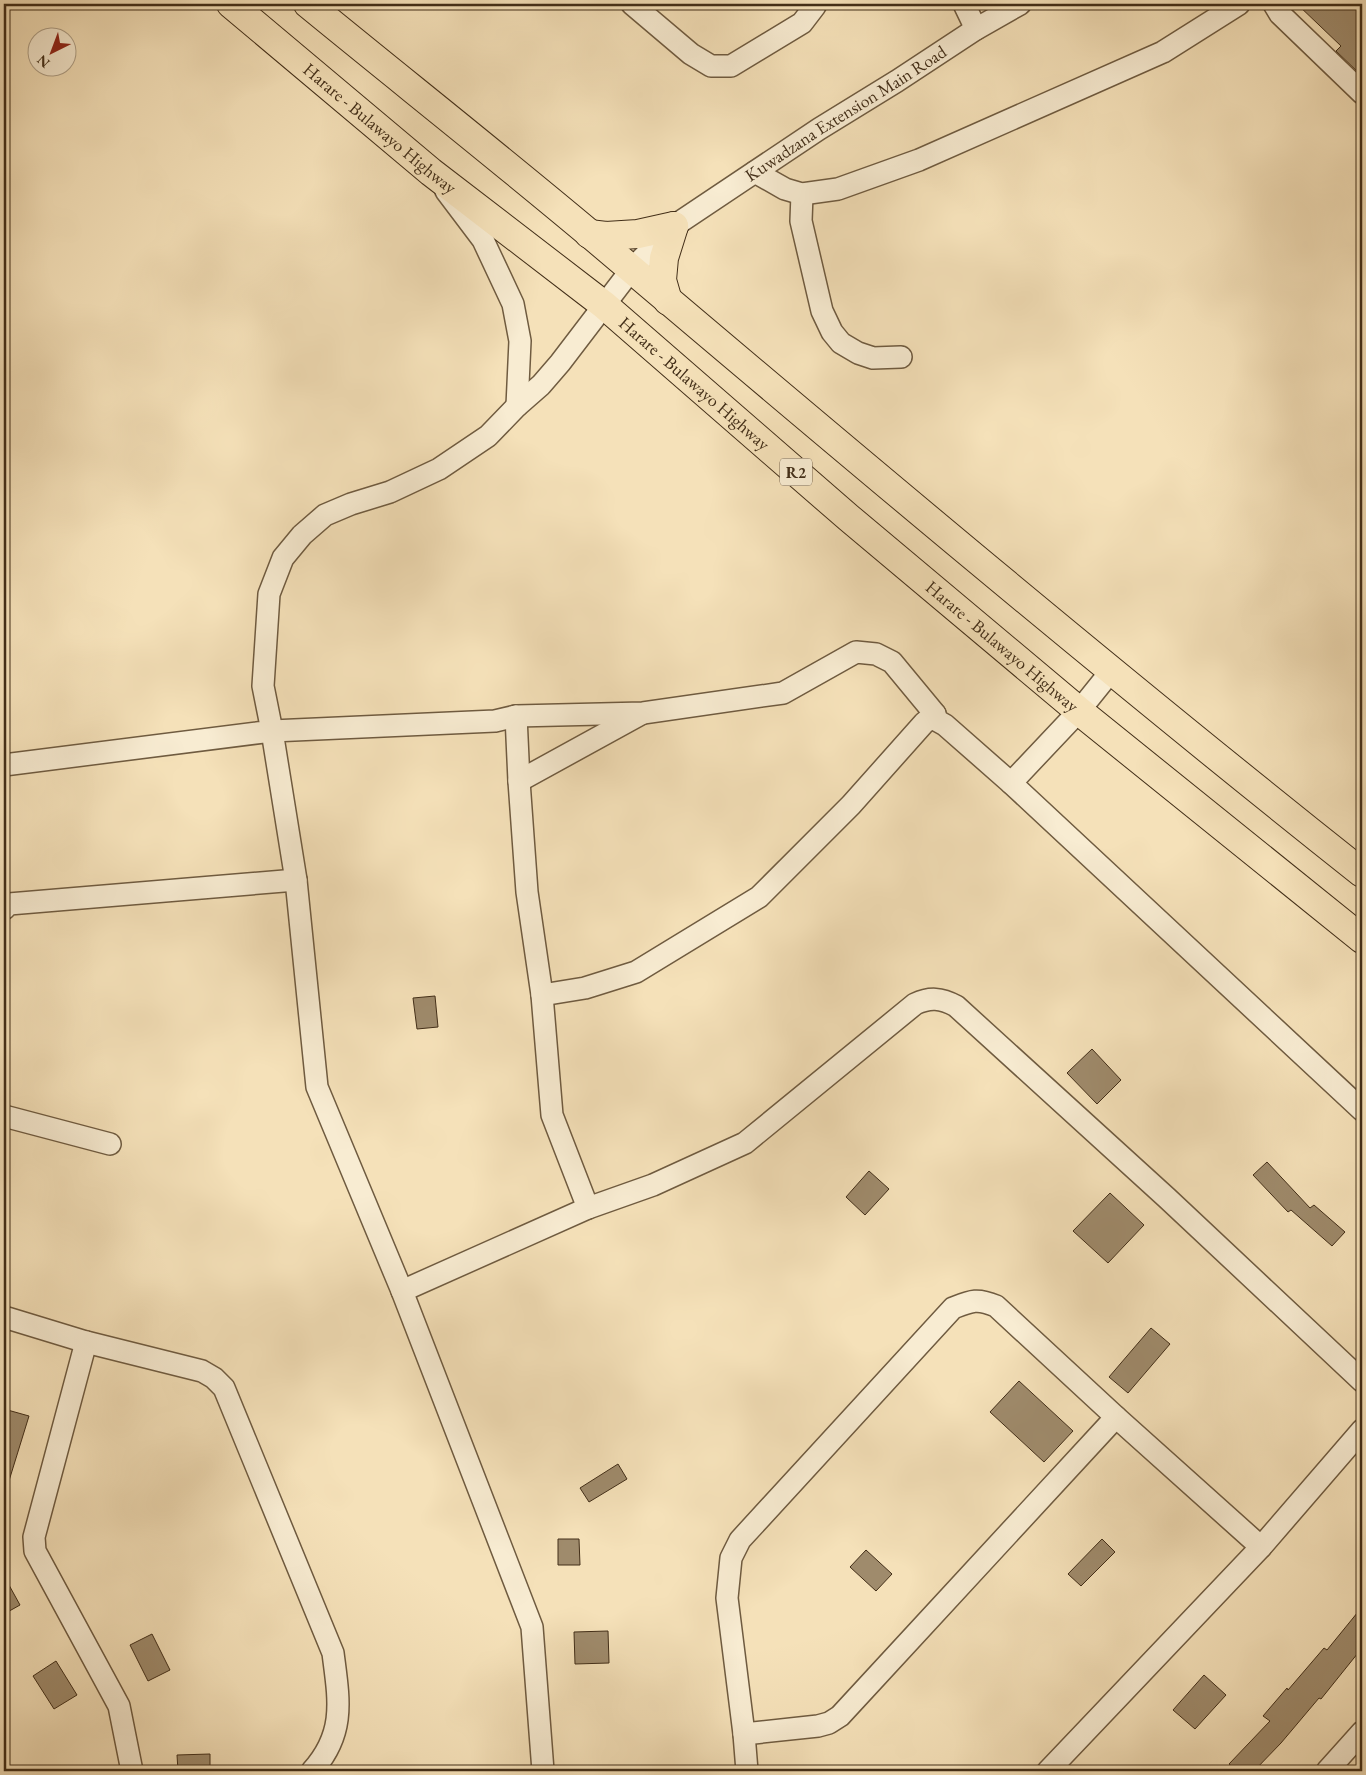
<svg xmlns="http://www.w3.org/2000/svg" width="1366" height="1775" font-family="'EB Garamond',serif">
	<rect width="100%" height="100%" fill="#f5e1b9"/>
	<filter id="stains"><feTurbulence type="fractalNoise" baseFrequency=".004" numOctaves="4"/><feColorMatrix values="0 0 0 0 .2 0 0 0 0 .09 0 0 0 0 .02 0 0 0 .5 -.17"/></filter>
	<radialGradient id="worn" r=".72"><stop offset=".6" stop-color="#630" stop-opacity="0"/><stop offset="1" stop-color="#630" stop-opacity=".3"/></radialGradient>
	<!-- building -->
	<g fill="#9f8b6c" stroke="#422e18">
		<polygon points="1297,4 1362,4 1362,76 1336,51 1341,46"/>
		<polygon points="435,996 438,1027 417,1029 413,998"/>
		<polygon points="1092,1049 1121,1080 1097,1104 1067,1073"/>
		<polygon points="1267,1162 1310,1208 1314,1205 1345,1232 1332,1246 1291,1210 1288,1212 1253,1175"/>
		<polygon points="869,1171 889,1189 865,1215 846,1197"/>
		<polygon points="1110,1193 1144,1225 1108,1263 1073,1231"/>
		<polygon points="1151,1328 1170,1344 1128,1393 1109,1377"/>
		<polygon points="1019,1381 1073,1431 1044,1462 990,1412"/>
		<polygon points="4,1409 29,1416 8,1484 4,1483"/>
		<polygon points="618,1464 627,1479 589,1502 580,1488"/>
		<polygon points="558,1539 579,1539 580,1565 558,1565"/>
		<polygon points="1102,1539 1115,1552 1081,1586 1068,1574"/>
		<polygon points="866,1550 892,1574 876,1591 850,1567"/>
		<polygon points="4,1576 20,1605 4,1614"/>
		<polygon points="1362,1607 1362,1648 1321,1699 1319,1698 1281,1743 1254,1771 1237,1771 1229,1764 1270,1721 1263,1716 1287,1688 1288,1690 1324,1648 1327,1650"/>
		<polygon points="608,1631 609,1663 575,1664 574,1632"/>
		<polygon points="152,1634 170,1670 148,1681 130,1645"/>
		<polygon points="56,1661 77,1695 54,1709 33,1676"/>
		<polygon points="1204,1675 1226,1695 1195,1729 1173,1710"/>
		<polygon points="210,1754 210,1771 178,1771 177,1755"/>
	</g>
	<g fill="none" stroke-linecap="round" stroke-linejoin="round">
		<defs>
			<g id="minor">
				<polyline points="632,4 691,54 711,66 731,66 802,23 815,6 814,4"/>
				<polyline points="964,4 976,29"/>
				<polyline points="1274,4 1280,14 1362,93"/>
				<polyline points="755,172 785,189 802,194 838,189 919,160 1163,52 1239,4"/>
				<polyline points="446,191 483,240 513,304 520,341 517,406"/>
				<polyline points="802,194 801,221 822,311 832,332 841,343 858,353 873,358 901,357"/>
				<polyline points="516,716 519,781 527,892 542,995 552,1115 588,1208"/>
				<path id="s1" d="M4 765 272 731 263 686 269 594 283 558 302 535 325 515 351 504 390 492 439 469 488 436 517 406 541 385 560 363 631 270 674 226 819 129 897 81 976 29 1020 4"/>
				<polyline points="519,781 641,714"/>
				<polyline points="1011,783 1079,711 1112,670"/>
				<polyline points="4,909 9,904 296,880"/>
				<polyline points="542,995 585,988 636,972 759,897 851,805 924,723 935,714"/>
				<polyline points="4,1116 110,1144"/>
				<path d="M402 1291 588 1208 653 1185 745 1143 915 1004C930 997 941 998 956 1006L1167 1198 1362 1381"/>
				<path d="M4 1317 86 1342 202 1371 214 1378 224 1388 333 1653C339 1700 346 1733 312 1771"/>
				<polyline points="86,1342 34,1537 35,1551 119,1706 132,1771"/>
				<polyline points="744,1734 818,1726 829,1723 840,1716 1116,1417"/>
				<polyline points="543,1771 532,1627 402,1291 317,1087 296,880 272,731 495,721 516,716 643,713 783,693 856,652 876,654 892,662 935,714 936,720 945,725 1011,783 1362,1110"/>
				<path d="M747 1771 744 1734 727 1598 731 1558 740 1540 953 1308C971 1301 977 1298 996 1306L1116 1417 1261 1547"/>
				<polyline points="1048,1771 1261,1547 1362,1430"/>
				<polyline points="1327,1771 1362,1732"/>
			</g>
			<g id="highway">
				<path id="s2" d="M231 4 431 172 604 305 849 518 1079 711 1362 939"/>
				<path d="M308 4C402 81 497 156 590 234 845 450 1100 665 1362 873"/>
				<polyline points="589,234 606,236 638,234 674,226"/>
				<polyline points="668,301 662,280 664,258 674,226"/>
			</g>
		</defs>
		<!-- minor casing -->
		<use href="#minor" stroke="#6f5b40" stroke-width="24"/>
		<!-- highway casing -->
		<use href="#highway" stroke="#422e18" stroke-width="30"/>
		<!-- minor -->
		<use href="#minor" stroke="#f8ecd2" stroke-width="21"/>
		<!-- highway -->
		<use href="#highway" stroke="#f5e1b9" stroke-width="28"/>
	</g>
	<g text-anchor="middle" stroke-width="4" stroke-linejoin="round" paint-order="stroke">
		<!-- shield labels -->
		<rect fill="#f8ecd2" stroke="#796750" stroke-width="1" x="780" y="458.5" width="32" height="27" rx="4"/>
		<g font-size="16" font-weight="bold" fill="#422e18">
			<text x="796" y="478">R2</text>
		</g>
		<!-- street labels -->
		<g font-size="18" fill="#422e18" stroke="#f8ecd2">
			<text dy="6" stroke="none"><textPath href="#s1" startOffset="1176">Kuwadzana Extension Main Road</textPath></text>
			<text dy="6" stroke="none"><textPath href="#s2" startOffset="194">Harare - Bulawayo Highway</textPath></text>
			<text dy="6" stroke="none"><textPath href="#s2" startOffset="599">Harare - Bulawayo Highway</textPath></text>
			<text dy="6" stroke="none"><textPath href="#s2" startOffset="1004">Harare - Bulawayo Highway</textPath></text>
		</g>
	</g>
	<!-- margin -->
	<rect width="1366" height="1775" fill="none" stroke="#f5e1b9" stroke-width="20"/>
	<rect x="5" y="5" width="1356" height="1765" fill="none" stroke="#422e18" stroke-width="2.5"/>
	<rect x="10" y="10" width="1346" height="1755" fill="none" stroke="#422e18"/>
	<!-- north arrow -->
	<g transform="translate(52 52) rotate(222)"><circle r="24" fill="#f8ecd2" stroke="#afa088"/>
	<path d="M0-4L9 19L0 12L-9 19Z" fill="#8f2418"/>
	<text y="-8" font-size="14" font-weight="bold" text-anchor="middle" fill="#422e18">N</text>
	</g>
	<rect width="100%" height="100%" filter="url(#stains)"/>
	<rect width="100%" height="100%" fill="url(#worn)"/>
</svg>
